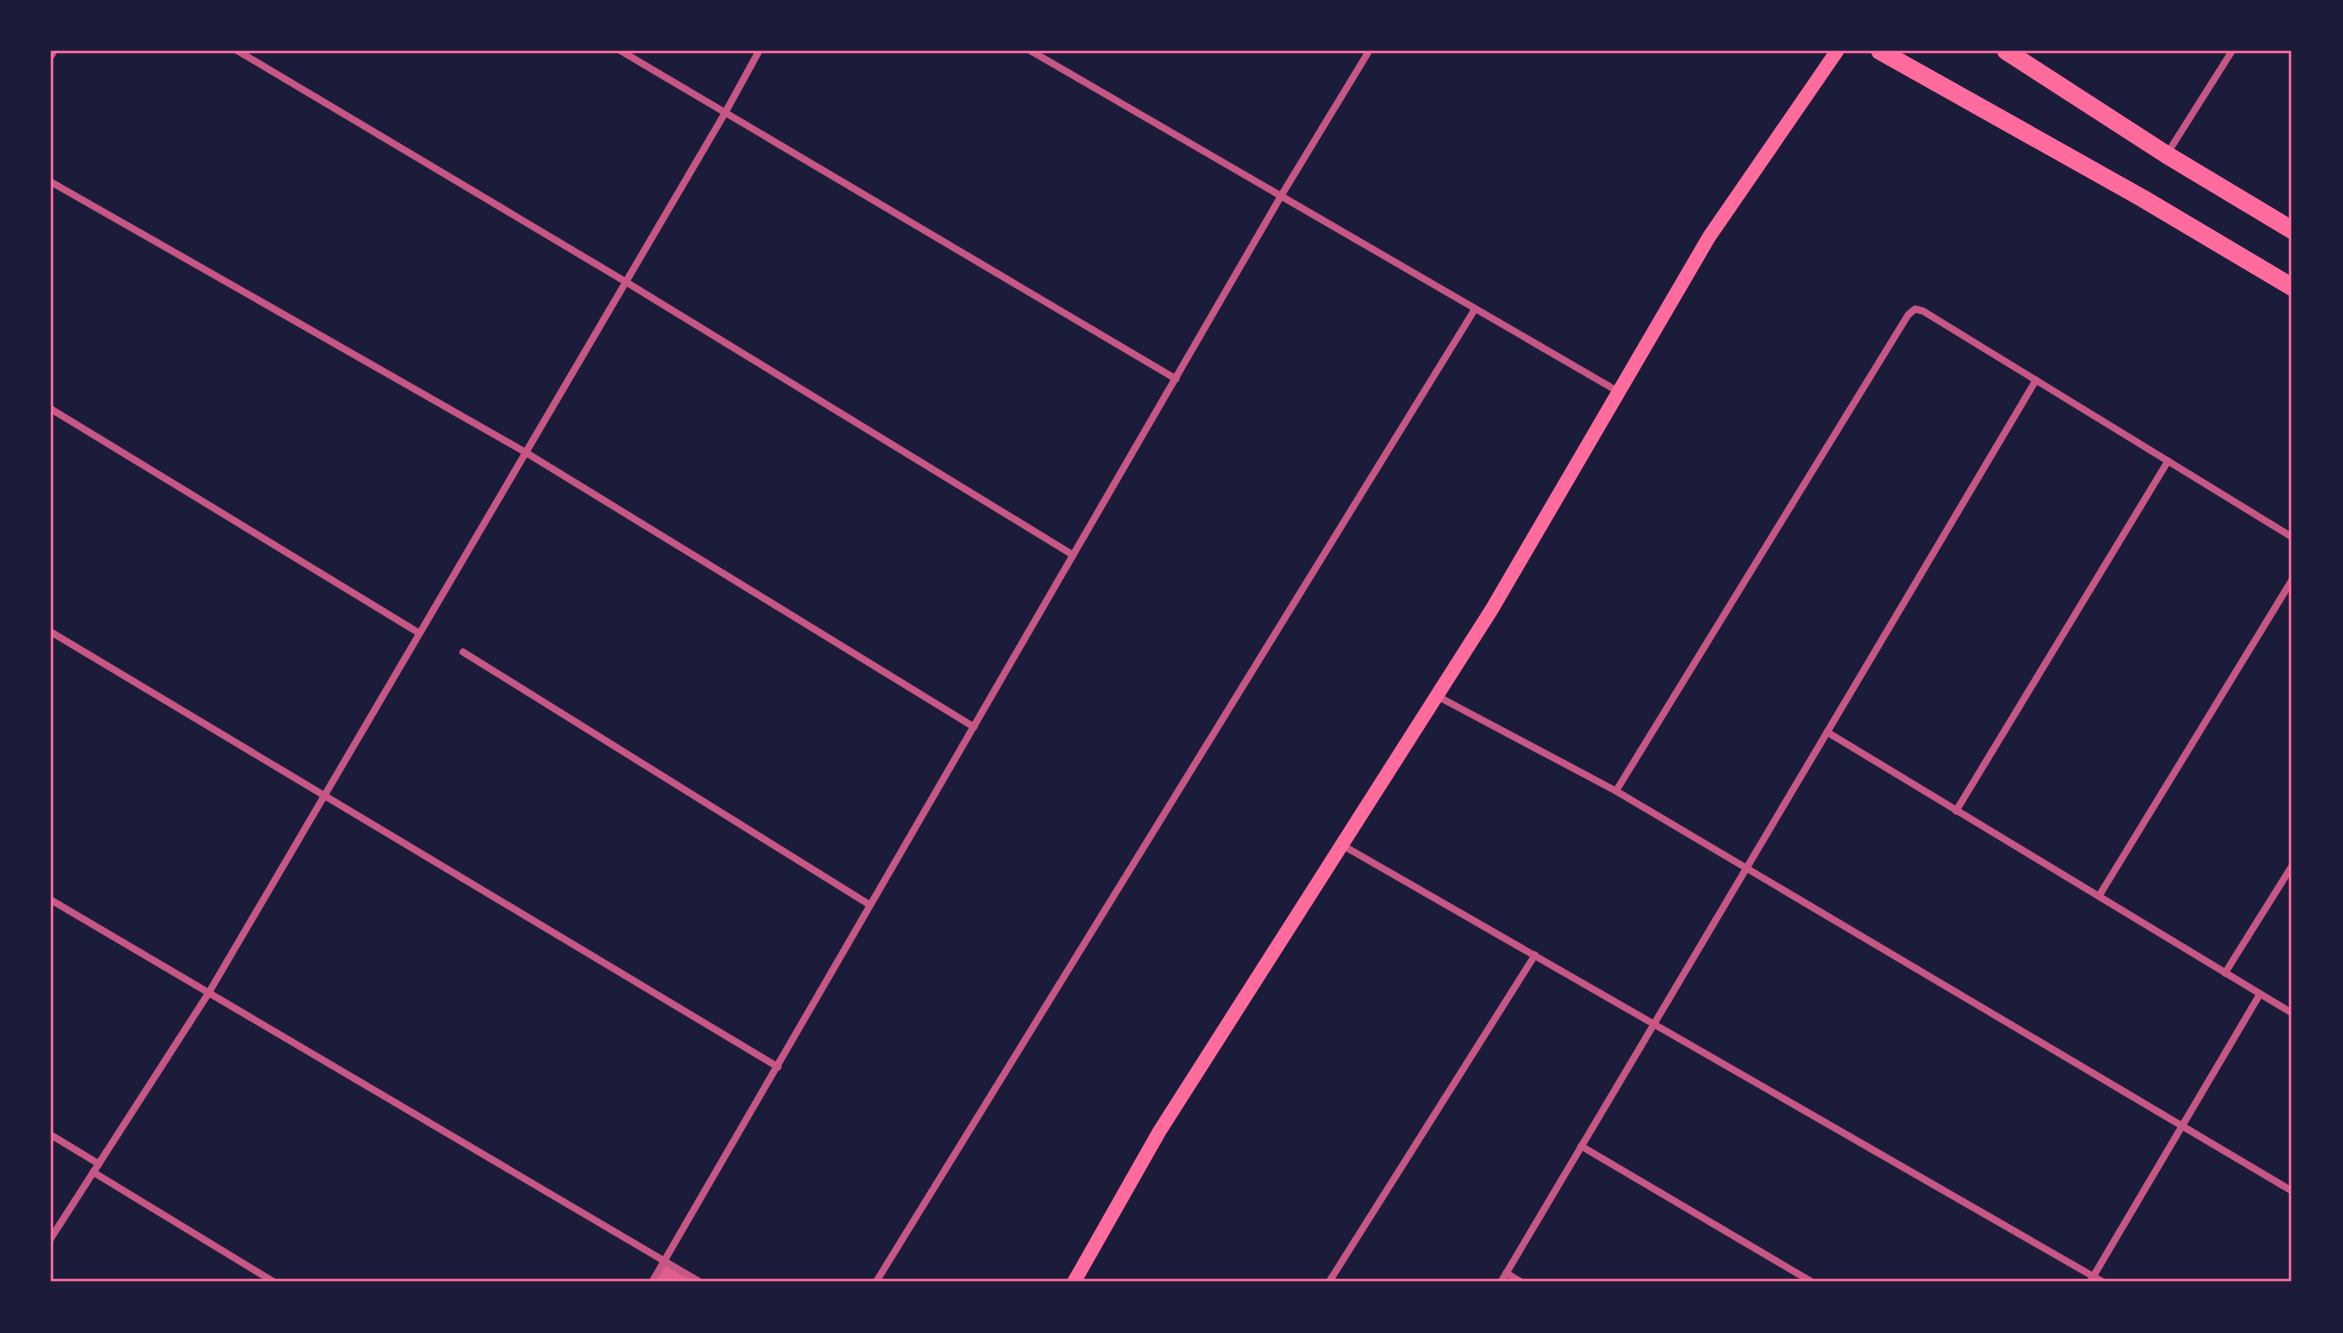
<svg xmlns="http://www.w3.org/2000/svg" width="2343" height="1333" font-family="Lato,sans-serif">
	<rect width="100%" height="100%" fill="#1b1b3a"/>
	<!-- building -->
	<polygon fill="#dd5f8e" points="665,1262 699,1282 653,1282"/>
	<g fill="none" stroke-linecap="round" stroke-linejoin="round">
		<!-- minor -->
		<g stroke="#c65784" stroke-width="7">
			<polyline points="238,51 626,282 1073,555"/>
			<polyline points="621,51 1176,379"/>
			<polyline points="1031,51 1619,392"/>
			<polyline points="51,56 54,51"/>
			<polyline points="2167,154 2232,51"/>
			<polyline points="51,182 525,452 974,727"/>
			<polyline points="51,409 419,633"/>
			<polyline points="51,632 778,1067"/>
			<polyline points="463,652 870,905"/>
			<polyline points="1437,696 1616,791 2292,1191"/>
			<polyline points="1827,732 2292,1013"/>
			<polyline points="1616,791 1908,315 1915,309 1923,311 2292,537"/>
			<polyline points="1956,811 2168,461"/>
			<polyline points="1342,845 2103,1282"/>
			<polyline points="2099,896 2292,580"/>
			<polyline points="51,900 700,1282"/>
			<polyline points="2225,973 2292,866"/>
			<polyline points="51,1135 99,1164"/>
			<polyline points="1581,1146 1812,1282"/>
			<polyline points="93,1172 274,1282"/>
			<polyline points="51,1238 208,994 725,113 759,51"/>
			<polyline points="1506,1273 1521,1282"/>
			<polyline points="652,1282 1281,196 1369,51"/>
			<polyline points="876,1282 1475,309"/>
			<polyline points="1329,1282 1535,955"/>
			<polyline points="1501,1282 2036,380"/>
			<polyline points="2090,1282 2260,994"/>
		</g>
		<!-- secondary -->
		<polyline stroke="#ff6b9d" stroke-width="14" points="1074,1282 1159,1132 1492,609 1709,237 1837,51"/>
		<!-- primary -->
		<g stroke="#ff6b9d" stroke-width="18">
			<polyline points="1880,51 2142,198 2292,287"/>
			<polyline points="2006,51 2167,155 2292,230"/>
		</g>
	</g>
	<!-- border -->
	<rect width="2343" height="1333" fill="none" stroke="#1b1b3a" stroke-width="105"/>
	<rect x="52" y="52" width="2238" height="1228" fill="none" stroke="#ff6b9d" stroke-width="2.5"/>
</svg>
